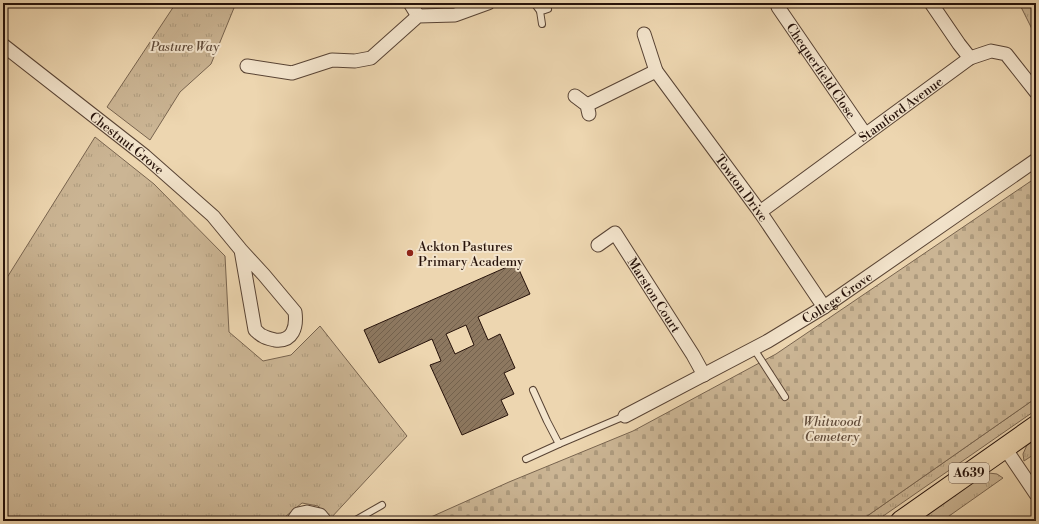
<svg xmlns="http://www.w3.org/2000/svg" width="1039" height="524" font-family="'Libre Bodoni',serif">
	<defs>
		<pattern id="grass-tufts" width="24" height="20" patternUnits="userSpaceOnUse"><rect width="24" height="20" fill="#cbb594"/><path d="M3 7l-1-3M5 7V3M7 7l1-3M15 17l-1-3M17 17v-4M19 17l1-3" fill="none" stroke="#ae9b7e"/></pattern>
		<pattern id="cemetery-stones" width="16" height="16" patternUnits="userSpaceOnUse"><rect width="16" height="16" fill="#cbb594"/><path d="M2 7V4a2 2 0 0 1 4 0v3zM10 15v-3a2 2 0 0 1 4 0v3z" fill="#ae9b7e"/></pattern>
		<pattern id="building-hatch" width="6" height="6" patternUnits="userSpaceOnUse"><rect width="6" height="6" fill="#8d7860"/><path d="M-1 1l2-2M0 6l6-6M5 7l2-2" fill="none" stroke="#73614d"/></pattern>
	</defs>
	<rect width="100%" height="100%" fill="#edd6b0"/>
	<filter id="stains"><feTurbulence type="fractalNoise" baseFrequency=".005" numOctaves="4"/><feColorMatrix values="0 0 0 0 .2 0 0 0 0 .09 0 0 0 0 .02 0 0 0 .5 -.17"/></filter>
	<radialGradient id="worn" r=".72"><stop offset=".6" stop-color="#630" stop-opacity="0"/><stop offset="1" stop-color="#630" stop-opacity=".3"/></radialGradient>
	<!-- grass -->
	<g fill="url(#grass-tufts)" stroke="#78644f">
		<polygon points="176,3 236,3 211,64 180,92 150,140 107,107"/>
		<polygon points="1019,3 1036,3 1036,37"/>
		<polygon points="95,137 154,184 225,256 229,332 263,361 291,355 320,326 407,436 330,519 318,506 302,503 280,521 3,521 3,284"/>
		<polygon points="1036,398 1036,410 876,521 860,521"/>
		<polygon points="1036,440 1036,453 1024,461 1023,454 1027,445"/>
		<polygon points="989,473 997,474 1003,478 942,521 916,521 976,479"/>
	</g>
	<!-- cemetery -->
	<polygon fill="url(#cemetery-stones)" stroke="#78644f" points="1031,181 1036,189 1036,398 860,521 422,521 509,482 633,431 776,354"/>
	<!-- building -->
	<path fill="url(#building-hatch)" stroke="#26120a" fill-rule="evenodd" d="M516 263 530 294 478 317 488 340 500 334 515 368 504 373 514 394 501 400 508 415 462 435 430 365 441 361 432 339 379 363 364 330ZM466 325 474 345 455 354 446 334Z"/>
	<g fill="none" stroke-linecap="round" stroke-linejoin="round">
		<defs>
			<g id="service">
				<polyline points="534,3 540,11 542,24"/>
				<polyline points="540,11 545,10 548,9"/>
				<polyline points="754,349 785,397"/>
				<polyline points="533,390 547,421 559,444 625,416"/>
				<polyline points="526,459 559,444"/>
				<polyline points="354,521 382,505"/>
			</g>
			<g id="minor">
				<polyline points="410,3 418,16"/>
				<polyline points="931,3 959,44 970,58"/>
				<path id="s1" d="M778 7 865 134"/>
				<path id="s2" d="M3 45 145 156 213 216 241 250 264 275 295 312C297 327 293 342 275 340 271 339 266 338 263 336 260 335 258 332 255 330L241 250"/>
				<polyline points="247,66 292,73 332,60 355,61 371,58 418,16 455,15 488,3"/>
				<path id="s3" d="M656 71 760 212 824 307"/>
				<polyline points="575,96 587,105 589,114"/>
				<polyline points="587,105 656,71 644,34"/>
				<path id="s4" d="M760 212 970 58 991 51 1006 54 1036 92"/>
				<path id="s5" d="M598 245 615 233 693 355 704 375"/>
				<path id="s6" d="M625 416 768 341 824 307 1036 160"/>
				<polyline points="1005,448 1036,494"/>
				<polyline points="293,521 298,514 307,512 320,515 325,521"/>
			</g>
			<polyline id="primary" points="901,521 1036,426"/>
		</defs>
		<!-- service casing -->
		<use href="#service" stroke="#584334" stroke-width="8"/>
		<!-- minor casing -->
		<use href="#minor" stroke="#584334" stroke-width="15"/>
		<!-- primary casing -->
		<use href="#primary" stroke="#26120a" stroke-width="22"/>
		<!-- service -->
		<use href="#service" stroke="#f3e4cc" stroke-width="6"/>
		<!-- minor -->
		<use href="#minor" stroke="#f3e4cc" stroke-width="13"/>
		<!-- primary -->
		<use href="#primary" stroke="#edd6b0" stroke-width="20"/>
	</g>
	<!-- markers -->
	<circle fill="#8f2418" stroke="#f3e4cc" stroke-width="1.5" cx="410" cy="253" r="4"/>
	<g text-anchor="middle" stroke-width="4" stroke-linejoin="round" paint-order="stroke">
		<!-- shield labels -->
		<rect fill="#f3e4cc" stroke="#645144" stroke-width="1" x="949" y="463" width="40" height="20" rx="3"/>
		<g font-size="12" font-weight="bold" fill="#26120a">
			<text x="969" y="477">A639</text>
		</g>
		<!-- park labels -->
		<g font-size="13" font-style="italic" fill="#604b3a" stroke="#f3e4cc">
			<text x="185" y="51">Pasture Way</text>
			<text x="832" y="426">Whitwood<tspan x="832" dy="15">Cemetery</tspan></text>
		</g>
		<!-- street labels -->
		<g font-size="13" fill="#26120a" stroke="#f3e4cc">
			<text dy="5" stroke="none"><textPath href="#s1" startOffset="77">Chequerfield Close</textPath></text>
			<text dy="5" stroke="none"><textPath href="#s4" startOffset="174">Stamford Avenue</textPath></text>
			<text dy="5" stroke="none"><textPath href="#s2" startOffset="158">Chestnut Grove</textPath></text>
			<text dy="5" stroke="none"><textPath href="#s3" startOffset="145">Towton Drive</textPath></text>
			<text dy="5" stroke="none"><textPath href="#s5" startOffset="94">Marston Court</textPath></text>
			<text dy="5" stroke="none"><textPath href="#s6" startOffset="243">College Grove</textPath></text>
		</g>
		<!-- poi labels -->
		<g font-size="13" fill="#26120a" stroke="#f3e4cc" text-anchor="start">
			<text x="418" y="251">Ackton Pastures<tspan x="418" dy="15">Primary Academy</tspan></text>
		</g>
	</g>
	<!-- margin -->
	<rect width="1039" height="524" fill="none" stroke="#edd6b0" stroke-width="16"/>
	<rect x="4" y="4" width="1031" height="516" fill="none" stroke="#26120a" stroke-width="2"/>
	<rect x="8" y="8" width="1023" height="508" fill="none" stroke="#26120a"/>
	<rect width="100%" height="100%" filter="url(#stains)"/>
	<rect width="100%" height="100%" fill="url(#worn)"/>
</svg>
